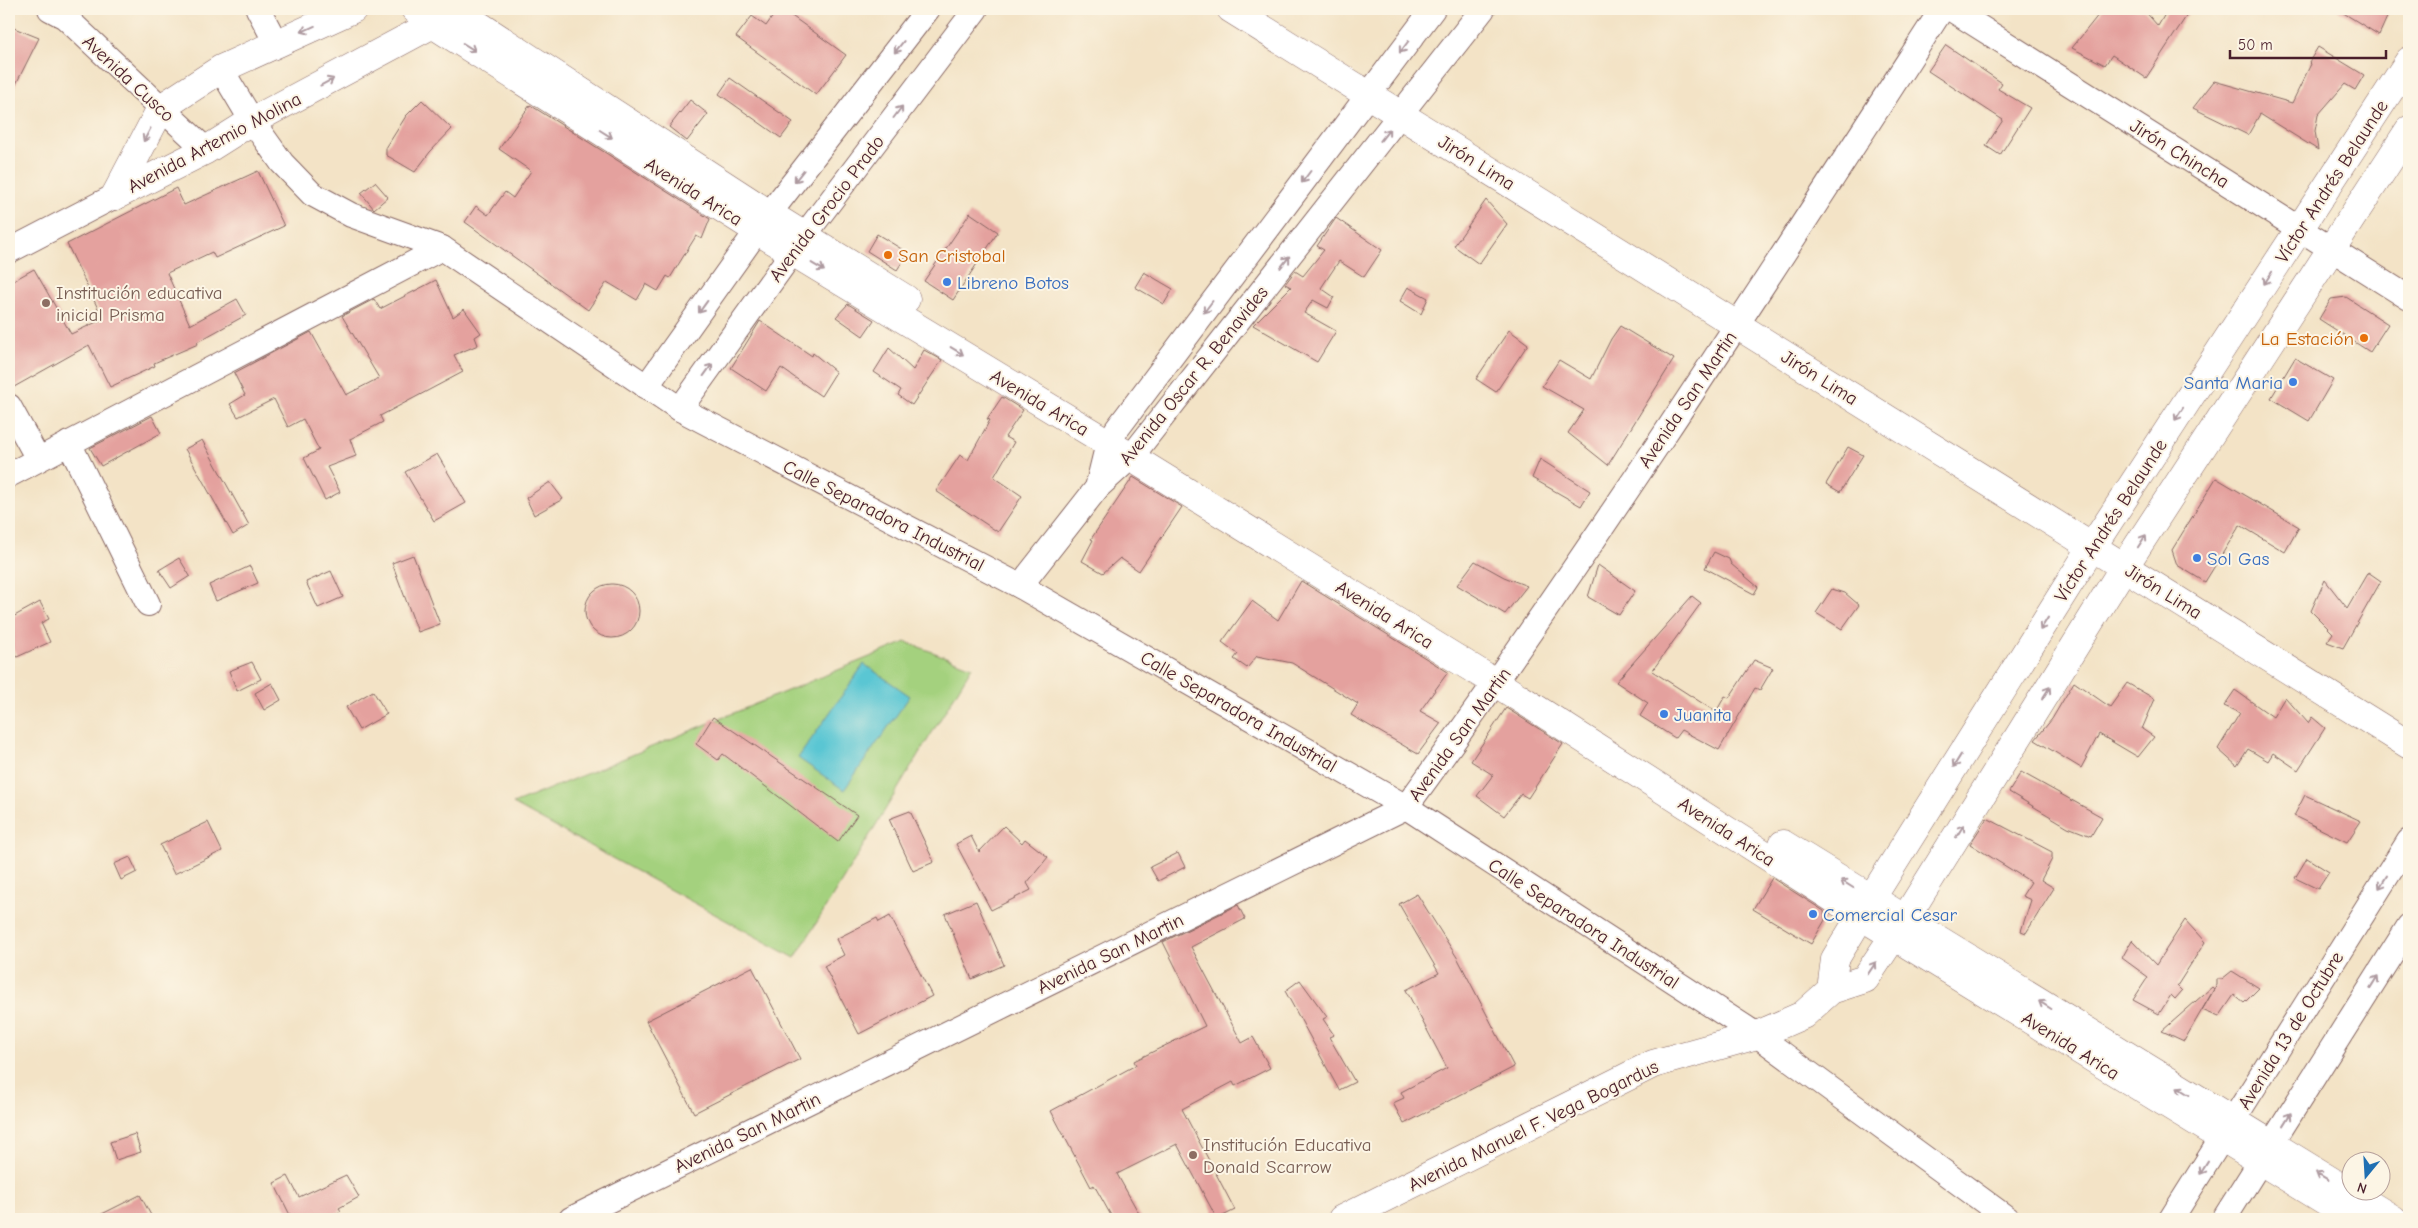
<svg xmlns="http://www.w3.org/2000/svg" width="2418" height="1228" font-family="'Comic Neue',sans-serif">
	<rect width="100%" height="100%" fill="#fcf5e5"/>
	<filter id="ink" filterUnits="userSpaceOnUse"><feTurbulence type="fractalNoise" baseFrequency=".02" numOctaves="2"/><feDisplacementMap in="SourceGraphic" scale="10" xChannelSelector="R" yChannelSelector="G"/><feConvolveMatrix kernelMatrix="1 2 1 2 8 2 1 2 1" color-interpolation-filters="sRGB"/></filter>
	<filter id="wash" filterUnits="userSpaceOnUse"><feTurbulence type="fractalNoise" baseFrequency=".0096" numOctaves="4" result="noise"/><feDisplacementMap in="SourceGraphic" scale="20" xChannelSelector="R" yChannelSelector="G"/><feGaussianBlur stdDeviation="1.12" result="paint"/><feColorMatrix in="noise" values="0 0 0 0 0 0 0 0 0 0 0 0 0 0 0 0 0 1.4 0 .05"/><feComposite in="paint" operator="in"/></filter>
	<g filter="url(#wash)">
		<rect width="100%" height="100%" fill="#f3e3c6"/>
		<!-- green -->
		<polygon fill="#a4d17e" stroke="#777854" points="906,642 972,667 795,958 513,804"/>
		<!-- water -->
		<polygon fill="#5ac6d3" stroke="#52727f" points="864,664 910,696 844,790 798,758"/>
		<g id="blocks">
			<!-- building -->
			<g fill="#e4a19e">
				<polygon points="778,9 782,9 846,55 816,95 736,37 752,16 766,26"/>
				<polygon points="2103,9 2143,9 2158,26 2168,9 2191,9 2146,78 2112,55 2105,65 2072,48"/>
				<polygon points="2337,9 2378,9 2388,15 2379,35"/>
				<polygon points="9,26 39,38 9,98"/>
				<polygon points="1946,45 2002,83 1998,89 2030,108 2000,155 1986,146 2003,120 1928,71"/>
				<polygon points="2318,47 2364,75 2355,90 2345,84 2318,115 2315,131 2318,150 2260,114 2248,135 2193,108 2214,81 2292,103 2311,64 2309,62"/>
				<polygon points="730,78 793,122 781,138 719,94"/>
				<polygon points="422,100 452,129 430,152 415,172 386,155 386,148 406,116"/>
				<polygon points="690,100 708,114 687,141 669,127"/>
				<polygon points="530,105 710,219 702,239 696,236 670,278 667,276 658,291 646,284 637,300 607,282 588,310 465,222 476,206 488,215 505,192 513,198 531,171 499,149"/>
				<polygon points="258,171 284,226 215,258 212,252 167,273 190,325 237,299 246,315 197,342 198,344 154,363 155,366 110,387 89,345 14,387 9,377 9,283 34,269 71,334 103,319 67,244 176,188 184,205"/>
				<polygon points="375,182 388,197 374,209 361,193"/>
				<polygon points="1486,200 1507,224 1479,264 1454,246"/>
				<polygon points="970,213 998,232 953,300 924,281"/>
				<polygon points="1336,218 1382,250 1364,277 1339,261 1321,288 1334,297 1328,308 1313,300 1304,313 1336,331 1317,362 1253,325 1291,287 1285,284 1295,271 1303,276 1324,250 1317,246"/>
				<polygon points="877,234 908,253 897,270 867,251"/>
				<polygon points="1144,272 1173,289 1164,304 1135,287"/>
				<polygon points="436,280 453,317 464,309 481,333 475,337 478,345 454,355 463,372 380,416 383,422 350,439 356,456 327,467 340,492 325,500 304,458 319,450 303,419 288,427 274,399 238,417 230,404 245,395 234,373 311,332 346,395 379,378 342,316 374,299 380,309"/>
				<polygon points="1408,287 1428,298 1421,314 1400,301"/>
				<polygon points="2346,297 2388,324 2370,352 2319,319 2331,299"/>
				<polygon points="848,304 874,320 863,336 836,317"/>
				<polygon points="760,321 812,356 813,353 836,372 821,396 781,368 766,391 731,368"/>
				<polygon points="1620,326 1674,359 1608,465 1568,433 1584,410 1542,386 1559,360 1591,379 1611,339"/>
				<polygon points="1509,330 1528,344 1496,392 1476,379"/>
				<polygon points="889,348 913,370 924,350 942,360 912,405 898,395 901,390 874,372"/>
				<polygon points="2295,358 2333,380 2309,421 2271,398"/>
				<polygon points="1002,397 1023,410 1005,437 1014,442 994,477 1022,496 998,532 936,491 960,455 968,460 990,420 987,419"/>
				<polygon points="152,416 161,433 101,466 90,448"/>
				<polygon points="202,440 249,525 233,535 185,449"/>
				<polygon points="1848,447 1863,455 1840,492 1826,484"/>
				<polygon points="437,454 466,503 434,521 405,472"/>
				<polygon points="1540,459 1590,491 1581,506 1532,478"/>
				<polygon points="1133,477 1182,507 1139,571 1120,558 1103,573 1082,561 1093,540 1091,539"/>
				<polygon points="2216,478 2299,527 2285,552 2240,525 2205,582 2177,565 2172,550"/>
				<polygon points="550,482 563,499 534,515 526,498"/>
				<polygon points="1714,552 1729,559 1731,564 1758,587 1754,594 1705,568"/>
				<polygon points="413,555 440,624 418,632 392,563"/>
				<polygon points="179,558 190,576 171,588 159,570"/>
				<polygon points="1475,561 1504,577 1527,586 1505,614 1457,585"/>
				<polygon points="1598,565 1635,591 1619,615 1588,597"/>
				<polygon points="250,566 258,583 216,601 209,585"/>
				<polygon points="331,571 343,597 318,608 306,582"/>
				<polygon points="2368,572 2381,581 2343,648 2327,642 2333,633 2311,611 2325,580 2347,608"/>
				<polygon points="1301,581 1448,672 1420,711 1441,723 1418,754 1351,715 1358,704 1292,663 1257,656 1247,668 1234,659 1238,654 1222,642 1252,601 1278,620"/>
				<circle cx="612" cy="611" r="27"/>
				<polygon points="1832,589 1845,593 1859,605 1842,629 1816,613"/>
				<polygon points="1692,596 1701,603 1652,671 1716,712 1725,696 1729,698 1754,660 1773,668 1760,690 1755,688 1719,750 1681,730 1675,738 1640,716 1648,703 1616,682"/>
				<polygon points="40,602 49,619 41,623 50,642 17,657 9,640 9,619"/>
				<polygon points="252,662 261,679 237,691 229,671"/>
				<polygon points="2074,682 2110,707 2127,683 2155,699 2142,729 2154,737 2138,757 2099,734 2081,768 2035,740 2052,719"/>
				<polygon points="272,683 281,700 264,710 255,693"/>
				<polygon points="2235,690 2273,717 2285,697 2308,723 2312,717 2325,728 2298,770 2273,753 2268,761 2248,749 2237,766 2218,749 2240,713 2224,706"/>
				<polygon points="373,691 387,714 359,730 346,707"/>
				<polygon points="1506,708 1563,744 1528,798 1521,794 1504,816 1477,796 1493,775 1471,761"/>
				<polygon points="713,717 857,815 838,842 723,754 718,760 696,744"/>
				<polygon points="2021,772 2102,817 2091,836 2068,827 2009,792"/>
				<polygon points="2305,795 2361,821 2347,842 2294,816"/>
				<polygon points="910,811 934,862 913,871 889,819"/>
				<polygon points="1987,818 2052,852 2052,859 2041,880 2054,888 2026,933 2021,931 2031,900 2022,896 2031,882 1970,844"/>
				<polygon points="208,822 222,851 174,874 160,845"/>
				<polygon points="1004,826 1022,843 1025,839 1048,857 1027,883 1031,890 991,910 956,844 971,836 979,852"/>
				<polygon points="1178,853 1185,867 1158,881 1150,867"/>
				<polygon points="130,857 137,872 121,880 114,864"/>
				<polygon points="2307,858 2329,872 2318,889 2295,878"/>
				<polygon points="1772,878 1824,911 1825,920 1811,944 1753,909"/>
				<polygon points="1417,894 1458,959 1514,1067 1404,1124 1393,1103 1404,1098 1401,1092 1447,1068 1406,990 1439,973 1399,904"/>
				<polygon points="976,901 1004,965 972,979 945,914"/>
				<polygon points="1238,905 1245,919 1191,947 1242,1043 1253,1037 1270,1068 1235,1086 1233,1082 1182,1109 1235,1210 1217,1219 1177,1144 1117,1174 1142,1219 1113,1219 1094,1185 1091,1187 1051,1111 1136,1065 1134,1061 1205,1026 1163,942"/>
				<polygon points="890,916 932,996 859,1034 824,966 844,955 836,939 877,918 879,922"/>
				<polygon points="2185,920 2205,942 2177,986 2182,991 2175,999 2171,995 2159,1014 2133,1000 2148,977 2122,958 2132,940 2156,965"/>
				<polygon points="752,967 800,1059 694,1113 646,1021"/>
				<polygon points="2232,971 2259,988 2244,1003 2234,995 2219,1017 2202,1010 2217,985 2217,979 2222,979"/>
				<polygon points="1300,980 1327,1017 1323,1019 1334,1035 1329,1037 1355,1082 1339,1090 1285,991"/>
				<polygon points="2212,987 2214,989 2184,1041 2162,1031"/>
				<polygon points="135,1134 141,1152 116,1160 110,1142"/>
				<polygon points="346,1175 359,1197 339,1208 341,1211 324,1219 292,1219 274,1183 288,1176 299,1197"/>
				<polygon points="140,1195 153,1219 92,1219"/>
			</g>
		</g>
	</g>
	<g filter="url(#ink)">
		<use href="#blocks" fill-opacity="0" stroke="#856461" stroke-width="1"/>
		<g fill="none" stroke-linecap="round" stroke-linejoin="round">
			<defs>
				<g id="street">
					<polyline points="50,9 65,17 206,150"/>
					<polyline points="258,9 276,43"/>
					<polyline points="1951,9 2409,298"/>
					<polyline points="221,69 252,121 282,163 312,194 351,215 442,248 680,409 1020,586 1406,807 1757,1035 2008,1219"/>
					<polyline points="9,251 115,196"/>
					<polyline points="646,387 769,214 928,9"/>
					<polyline points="9,406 38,459"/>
					<polyline points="680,409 804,236 976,9"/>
					<polyline points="69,443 148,604"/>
					<polyline points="9,475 442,248"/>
					<polyline points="1097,488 1108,443 1117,429 1433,9"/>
					<polyline points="1020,586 1097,488 1131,457 1483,9"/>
					<path d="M571 1219 1406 807C1595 548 1768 278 1942 9"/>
					<polyline points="2171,1219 2409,841"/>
					<polyline points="2224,1219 2409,926"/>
				</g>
				<g id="secondary">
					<polyline points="415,9 434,25 758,231 1108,443 1496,683 1861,916 2355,1219"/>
					<polyline points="454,9 769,214 906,299"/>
					<polyline points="1231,9 2409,745"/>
					<polyline points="115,196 206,150 252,121 448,16"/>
					<polyline points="115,196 161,108 221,69 353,9"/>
					<polyline points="1783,844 2393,1219"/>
				</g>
				<g id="primary">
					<polyline points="1831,990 1835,959 1871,899 2092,547 2409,61"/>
					<polyline points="1342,1219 1653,1064 1757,1035 1803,1015 1831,990 1865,979 1905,919 2124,567 2409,130"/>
				</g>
			</defs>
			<!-- street casing -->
			<use href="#street" stroke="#856461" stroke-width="26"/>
			<!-- secondary casing -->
			<use href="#secondary" stroke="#856461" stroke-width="29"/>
			<!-- primary casing -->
			<use href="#primary" stroke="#856461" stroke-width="29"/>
			<!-- street -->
			<use href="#street" stroke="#fff" stroke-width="24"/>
			<!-- secondary -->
			<use href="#secondary" stroke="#fff" stroke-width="28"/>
			<!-- primary -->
			<use href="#primary" stroke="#fff" stroke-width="28"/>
		</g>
		<!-- one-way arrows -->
		<defs><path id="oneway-shaft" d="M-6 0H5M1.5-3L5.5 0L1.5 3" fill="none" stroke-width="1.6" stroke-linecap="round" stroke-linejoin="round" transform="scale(1.25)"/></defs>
		<g stroke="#ae9aa0">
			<use href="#oneway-shaft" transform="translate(308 29) rotate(156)"/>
			<use href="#oneway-shaft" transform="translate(469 47) rotate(32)"/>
			<use href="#oneway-shaft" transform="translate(899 47) rotate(128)"/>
			<use href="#oneway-shaft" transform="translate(1404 47) rotate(127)"/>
			<use href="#oneway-shaft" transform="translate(327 82) rotate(-28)"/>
			<use href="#oneway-shaft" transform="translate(898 112) rotate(-53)"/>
			<use href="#oneway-shaft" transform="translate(606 134) rotate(32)"/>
			<use href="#oneway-shaft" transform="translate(147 135) rotate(118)"/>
			<use href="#oneway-shaft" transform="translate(1385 135) rotate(-52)"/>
			<use href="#oneway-shaft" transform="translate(799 176) rotate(128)"/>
			<use href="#oneway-shaft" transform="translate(1306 177) rotate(127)"/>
			<use href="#oneway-shaft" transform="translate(1285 262) rotate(-52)"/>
			<use href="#oneway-shaft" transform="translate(818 267) rotate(31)"/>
			<use href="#oneway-shaft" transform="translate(2268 278) rotate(123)"/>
			<use href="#oneway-shaft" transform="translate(703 307) rotate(126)"/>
			<use href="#oneway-shaft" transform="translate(1208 307) rotate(127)"/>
			<use href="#oneway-shaft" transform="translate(957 351) rotate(31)"/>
			<use href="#oneway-shaft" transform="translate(708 370) rotate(-54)"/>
			<use href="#oneway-shaft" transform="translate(2179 414) rotate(123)"/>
			<use href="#oneway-shaft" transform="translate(2142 541) rotate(-57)"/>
			<use href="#oneway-shaft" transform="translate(2044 624) rotate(122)"/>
			<use href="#oneway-shaft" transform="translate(2046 693) rotate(-58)"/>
			<use href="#oneway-shaft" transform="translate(1957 761) rotate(122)"/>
			<use href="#oneway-shaft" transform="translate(1960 831) rotate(-58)"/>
			<use href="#oneway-shaft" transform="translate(2383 882) rotate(122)"/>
			<use href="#oneway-shaft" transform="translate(1847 884) rotate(-148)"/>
			<use href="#oneway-shaft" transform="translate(1872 968) rotate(-56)"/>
			<use href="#oneway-shaft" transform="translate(2374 982) rotate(-58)"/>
			<use href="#oneway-shaft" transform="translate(2045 1005) rotate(-148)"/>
			<use href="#oneway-shaft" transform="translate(2183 1091) rotate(-148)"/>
			<use href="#oneway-shaft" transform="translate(2287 1119) rotate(-58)"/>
			<use href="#oneway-shaft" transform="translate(2204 1168) rotate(122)"/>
			<use href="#oneway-shaft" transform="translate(2322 1176) rotate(-149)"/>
		</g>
	</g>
	<!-- markers -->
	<g fill="#e8710a" stroke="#fcf5e5" stroke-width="2">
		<circle cx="888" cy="255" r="5"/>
		<circle cx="2364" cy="338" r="5"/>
	</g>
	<g fill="#3f7fe0" stroke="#fcf5e5" stroke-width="2">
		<circle cx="947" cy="282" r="5"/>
		<circle cx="2293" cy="382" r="5"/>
		<circle cx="2197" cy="558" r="5"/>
		<circle cx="1664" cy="714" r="5"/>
		<circle cx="1813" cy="914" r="5"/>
	</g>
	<g fill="#8d6e63" stroke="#fcf5e5" stroke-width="2">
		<circle cx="46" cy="303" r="5"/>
		<circle cx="1193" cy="1155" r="5"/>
	</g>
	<g text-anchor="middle" stroke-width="4" stroke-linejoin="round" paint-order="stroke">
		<!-- street labels -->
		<g font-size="19" fill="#4a1f2b" stroke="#fcf5e5">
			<text transform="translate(129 78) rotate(43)" y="7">Avenida Cusco</text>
			<text transform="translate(214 142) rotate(-28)" y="7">Avenida Artemio Molina</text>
			<text transform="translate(2180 153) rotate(32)" y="7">Jirón Chincha</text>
			<text transform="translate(1477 162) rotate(32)" y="7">Jirón Lima</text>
			<text transform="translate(2331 181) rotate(-57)" y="7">Víctor Andrés Belaunde</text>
			<text transform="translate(694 191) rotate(32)" y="7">Avenida Arica</text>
			<text transform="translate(826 208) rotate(-53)" y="7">Avenida Grocio Prado</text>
			<text transform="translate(1193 375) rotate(-51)" y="7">Avenida Oscar R. Benavides</text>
			<text transform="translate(1820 377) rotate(32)" y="7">Jirón Lima</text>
			<text transform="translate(1687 399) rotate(-56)" y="7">Avenida San Martin</text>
			<text transform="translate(1040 402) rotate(31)" y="7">Avenida Arica</text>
			<text transform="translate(884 515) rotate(27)" y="7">Calle Separadora Industrial</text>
			<text transform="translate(2110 520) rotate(-57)" y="7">Víctor Andrés Belaunde</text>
			<text transform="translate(2164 591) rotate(32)" y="7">Jirón Lima</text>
			<text transform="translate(1385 614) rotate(32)" y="7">Avenida Arica</text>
			<text transform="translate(1239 711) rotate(30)" y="7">Calle Separadora Industrial</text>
			<text transform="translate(1459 734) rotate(-54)" y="7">Avenida San Martin</text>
			<text transform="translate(1727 831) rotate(33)" y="7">Avenida Arica</text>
			<text transform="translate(1584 923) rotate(33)" y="7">Calle Separadora Industrial</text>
			<text transform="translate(1110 953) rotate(-26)" y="7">Avenida San Martin</text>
			<text transform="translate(2290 1030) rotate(-58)" y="7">Avenida 13 de Octubre</text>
			<text transform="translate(2071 1045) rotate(32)" y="7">Avenida Arica</text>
			<text transform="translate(1533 1125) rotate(-26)" y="7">Avenida Manuel F. Vega Bogardus</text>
			<text transform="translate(747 1132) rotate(-26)" y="7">Avenida San Martin</text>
		</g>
		<!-- food labels -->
		<g font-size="19" fill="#c56008" stroke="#fcf5e5" text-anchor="start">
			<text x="898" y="262">San Cristobal</text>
			<text x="2354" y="345" text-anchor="end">La Estación</text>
		</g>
		<!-- shop labels -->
		<g font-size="19" fill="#366cbe" stroke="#fcf5e5" text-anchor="start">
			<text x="957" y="289">Libreno Botos</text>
			<text x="2283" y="389" text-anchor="end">Santa Maria</text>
			<text x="2207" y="565">Sol Gas</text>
			<text x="1674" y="721">Juanita</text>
			<text x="1823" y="921">Comercial Cesar</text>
		</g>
		<!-- education labels -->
		<g font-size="19" fill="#785e54" stroke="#fcf5e5" text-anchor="start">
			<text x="56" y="299">Institución educativa<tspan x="56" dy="22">inicial Prisma</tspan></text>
			<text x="1203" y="1151">Institución Educativa<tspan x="1203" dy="22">Donald Scarrow</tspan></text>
		</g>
	</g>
	<!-- margin -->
	<rect width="2418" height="1228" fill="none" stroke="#fcf5e5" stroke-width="30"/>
	<!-- north arrow -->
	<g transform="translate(2366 1176) rotate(198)"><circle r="24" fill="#fcf5e5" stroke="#b59f9b"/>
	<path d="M0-4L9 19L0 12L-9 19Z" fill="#1f6fb2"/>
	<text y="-8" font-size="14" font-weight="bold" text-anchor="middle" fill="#4a1f2b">N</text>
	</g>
	<!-- scale -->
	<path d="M2230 50v8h156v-8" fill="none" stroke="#4a1f2b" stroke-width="2.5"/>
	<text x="2238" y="50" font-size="15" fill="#4a1f2b" stroke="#fcf5e5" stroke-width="4" paint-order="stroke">50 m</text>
</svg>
